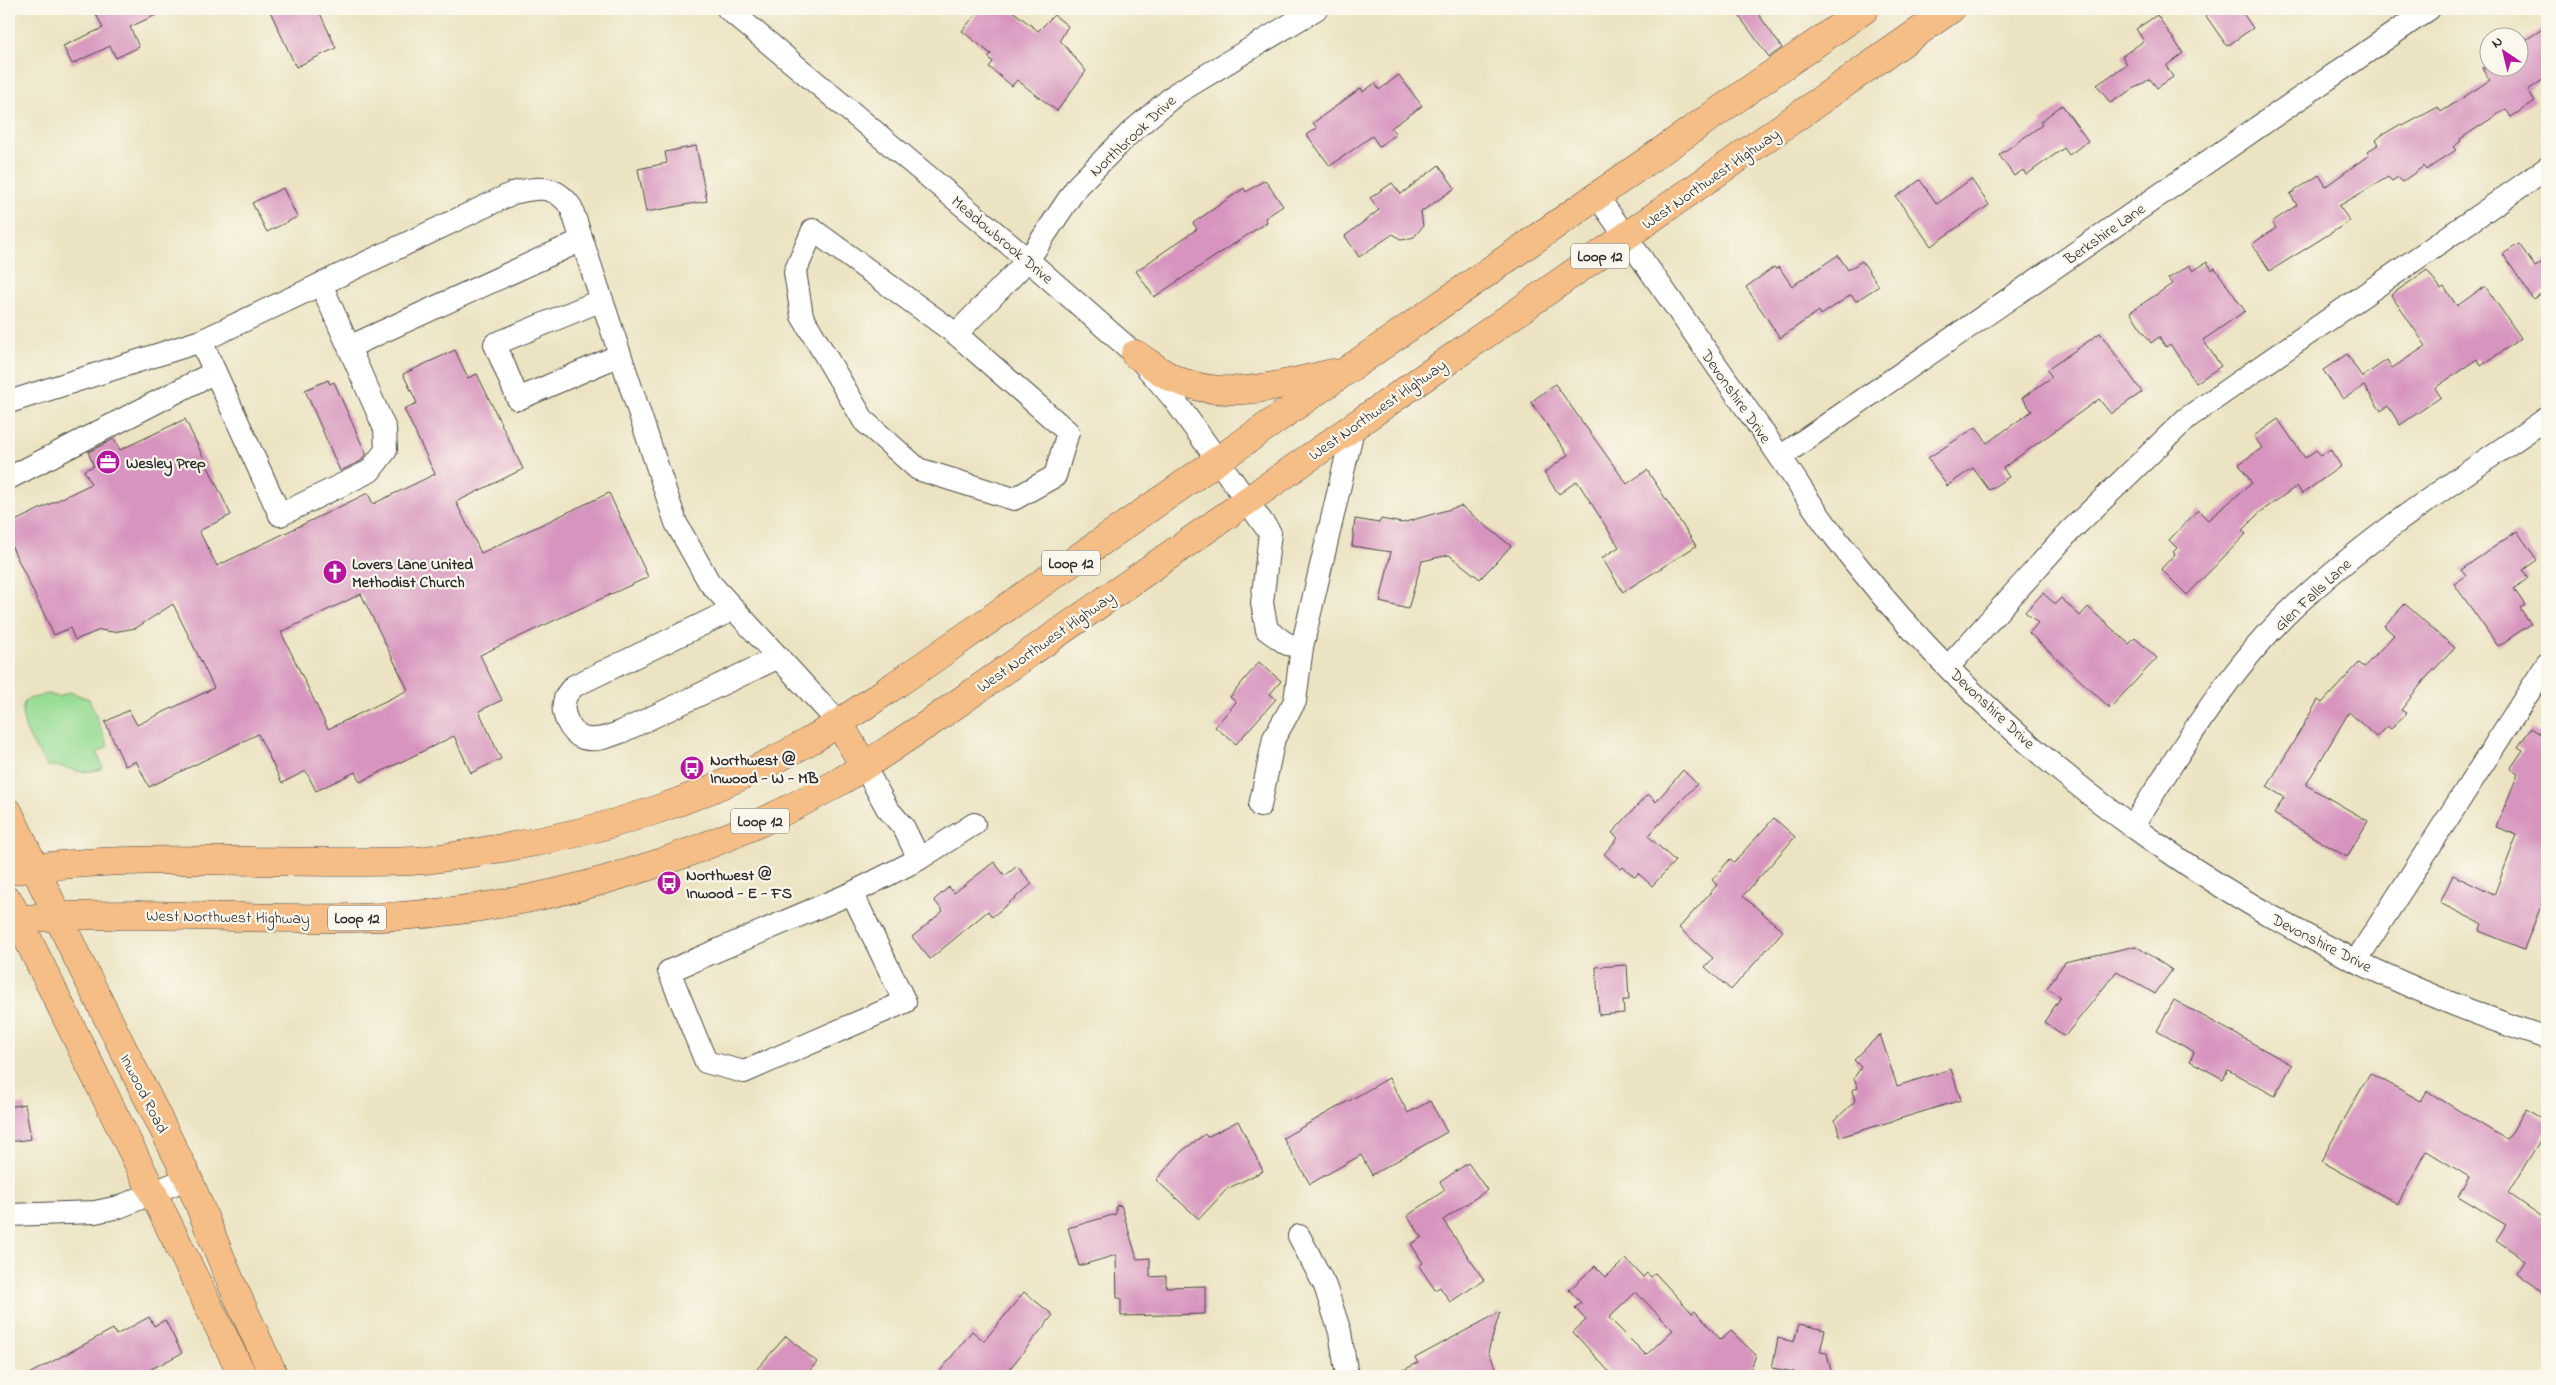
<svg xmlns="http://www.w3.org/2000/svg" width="2556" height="1385" font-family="'Indie Flower',sans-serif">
	<rect width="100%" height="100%" fill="#fbf7ec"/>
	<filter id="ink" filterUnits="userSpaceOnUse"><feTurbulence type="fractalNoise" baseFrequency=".02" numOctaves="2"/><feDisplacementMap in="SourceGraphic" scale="10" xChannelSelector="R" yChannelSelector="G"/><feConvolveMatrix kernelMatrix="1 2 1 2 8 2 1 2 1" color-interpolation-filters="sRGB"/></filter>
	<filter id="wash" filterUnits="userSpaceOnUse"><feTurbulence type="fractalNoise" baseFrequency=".0096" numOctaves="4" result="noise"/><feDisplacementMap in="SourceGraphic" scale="20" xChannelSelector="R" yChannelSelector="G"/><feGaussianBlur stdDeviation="1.12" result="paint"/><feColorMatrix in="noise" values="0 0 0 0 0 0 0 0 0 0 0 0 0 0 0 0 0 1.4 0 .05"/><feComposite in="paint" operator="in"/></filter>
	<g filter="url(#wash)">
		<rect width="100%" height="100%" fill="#ebe3c1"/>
		<!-- green -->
		<path fill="#99dd95" stroke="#628460" d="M69 692 89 699 108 746 97 753 103 768C76 778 69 764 47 766 35 747 16 723 25 700L48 694 59 697Z"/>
		<g id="blocks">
			<!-- building -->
			<g fill="#d794be" fill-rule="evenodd">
				<polygon points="108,9 169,9 130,27 139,47 116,58 110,46 72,64 63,46 103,28 96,14"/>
				<polygon points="269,9 318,9 336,48 296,67"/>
				<polygon points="980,9 1010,9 1038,31 1054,15 1068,26 1060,40 1086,71 1057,111 1017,80 1012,86 989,67 993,62 988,57 991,54 962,31"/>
				<polygon points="1734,9 1755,9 1782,48 1769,57"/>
				<polygon points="2201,9 2240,9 2253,28 2227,46"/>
				<polygon points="2157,15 2183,53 2166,66 2173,77 2157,88 2150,79 2110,103 2097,85 2127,64 2122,56 2144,41 2136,29"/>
				<polygon points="2547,26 2547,77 2528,90 2535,101 2511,117 2506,109 2460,139 2461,141 2453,147 2456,150 2426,170 2424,166 2402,182 2398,177 2392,181 2388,177 2339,206 2350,221 2270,271 2252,244 2276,228 2272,222 2297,205 2290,194 2319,175 2326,186 2369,155 2367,152 2379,144 2376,140 2382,135 2401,124 2403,126 2438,107 2441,112 2490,80 2482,68 2518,68 2518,45"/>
				<polygon points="1399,75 1422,106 1391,128 1396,134 1379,146 1372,136 1330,166 1307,135 1317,128 1313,123 1361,88 1363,92 1375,83 1379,90"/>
				<polygon points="2062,105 2088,141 2069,155 2064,148 2026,175 2023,170 2014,176 1999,155 2042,125 2040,122"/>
				<polygon points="696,146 707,201 646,212 638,169 667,163 665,152"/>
				<polygon points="1439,165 1455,188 1421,212 1423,226 1414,237 1402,240 1393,234 1359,257 1345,236 1379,210 1370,198 1392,183 1401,194"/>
				<polygon points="1971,179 1989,205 1931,246 1896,197 1920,180 1937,204"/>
				<polygon points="1265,180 1283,206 1265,218 1267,222 1154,297 1136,271 1197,229 1193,223 1244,188 1246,192"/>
				<polygon points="283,188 297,217 267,232 252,203"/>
				<polygon points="2519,244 2535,267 2547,259 2547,290 2533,299 2503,254"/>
				<polygon points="1838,255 1848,270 1862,261 1879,286 1856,301 1851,295 1821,315 1819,311 1780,338 1746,287 1774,267 1776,269 1779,267 1792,286"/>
				<polygon points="2207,262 2212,270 2215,268 2245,311 2203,340 2221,366 2196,383 2170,344 2166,347 2159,337 2151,343 2130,312 2172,284 2168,279 2189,265 2193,271"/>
				<polygon points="2427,270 2441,289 2444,287 2457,306 2485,286 2521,338 2481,366 2477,359 2435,388 2441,397 2400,425 2388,406 2381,411 2364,386 2343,399 2323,370 2347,354 2362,377 2387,360 2392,368 2426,346 2391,295"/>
				<polygon points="2100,333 2142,392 2111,414 2099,399 2003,468 2009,477 1989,490 1973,468 1947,486 1928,458 1976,427 1987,443 2032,411 2022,398 2052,377 2047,370"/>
				<path d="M455 350 468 378 477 374 523 469 456 502 481 553 609 493 648 577 480 655 502 700 479 711 501 759 471 773 454 736 360 782 355 772 316 791 306 771 282 783 258 734 149 787 136 761 125 766 105 722 129 710 137 725 214 688 173 604 136 628 113 632 100 630 75 640 70 628 54 635 9 541V524L91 484 84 470 94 466 88 452 114 439 120 450 185 419 231 515 199 531 217 566 368 493 373 504 435 474 404 409 417 403 403 374ZM361 594 408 690 328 729 281 632Z"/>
				<polygon points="328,380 330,384 334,382 366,454 361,461 340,471 305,390"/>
				<polygon points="1555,384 1627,484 1647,470 1696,546 1623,592 1602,558 1619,547 1577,481 1559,494 1544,473 1568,455 1531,402"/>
				<polygon points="2278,419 2305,458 2316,450 2321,456 2330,449 2341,466 2302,494 2297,486 2259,513 2242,530 2246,534 2187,595 2161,569 2175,554 2173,552 2177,548 2169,540 2198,510 2208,520 2252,483 2239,464 2262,448 2254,436"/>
				<polygon points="1461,506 1511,546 1480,579 1449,555 1422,561 1408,609 1380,602 1391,552 1352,546 1355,519 1379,523 1381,519 1402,523"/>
				<polygon points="2517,531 2537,560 2523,570 2528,578 2514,589 2525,605 2520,608 2531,624 2498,646 2454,584 2466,576 2461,570"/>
				<polygon points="2043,593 2055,604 2061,598 2080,616 2088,607 2129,644 2135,638 2157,658 2110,708 2029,633 2038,623 2025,612"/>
				<polygon points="2405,604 2455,648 2426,678 2401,710 2406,713 2391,729 2387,726 2376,737 2349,712 2306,785 2368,821 2347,857 2274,814 2284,797 2267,787 2318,700 2322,703 2359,663 2364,667 2394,635 2384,626"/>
				<polygon points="1259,662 1281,681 1270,694 1276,699 1236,744 1215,727 1236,702 1230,697"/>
				<polygon points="2531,728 2547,738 2547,891 2524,949 2479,931 2482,924 2440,903 2453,875 2494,895 2517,835 2496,827 2518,774 2510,769 2523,750 2518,747"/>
				<polygon points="1683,770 1697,784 1648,836 1675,861 1652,886 1638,873 1635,877 1623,867 1621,869 1604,854 1618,838 1612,833 1648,794 1656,802"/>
				<polygon points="1774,818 1795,837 1743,896 1783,931 1731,990 1705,967 1713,958 1679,928 1717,885 1712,880 1730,859 1734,862"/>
				<polygon points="994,862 1005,876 1017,866 1032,884 992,917 988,911 930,959 912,937 943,911 934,900 949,887 954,893"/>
				<polygon points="2136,946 2172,970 2155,994 2117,971 2065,1036 2044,1022 2061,997 2047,988 2065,962"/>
				<polygon points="1627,965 1629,1000 1623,1000 1624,1013 1599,1015 1596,967"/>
				<polygon points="2174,1000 2292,1065 2275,1096 2228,1070 2223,1079 2190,1061 2194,1052 2157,1031"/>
				<polygon points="1880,1034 1897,1086 1951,1069 1961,1100 1840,1137 1835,1120 1855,1101 1852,1090 1858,1088 1854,1078 1861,1067 1854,1060"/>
				<polygon points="2370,1073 2421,1101 2427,1091 2507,1140 2526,1109 2547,1122 2547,1129 2508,1193 2547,1220 2547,1295 2517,1273 2525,1260 2496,1240 2506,1225 2458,1196 2469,1177 2427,1151 2398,1204 2321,1161"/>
				<polygon points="1389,1078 1408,1113 1430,1101 1447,1132 1372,1175 1361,1155 1310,1184 1283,1138"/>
				<polygon points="25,1104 31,1139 9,1142 9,1107"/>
				<polygon points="1238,1121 1263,1171 1227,1189 1199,1219 1156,1180 1182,1151 1205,1134 1207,1137"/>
				<polygon points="1468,1163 1487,1190 1443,1220 1484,1280 1450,1302 1440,1287 1435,1290 1419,1266 1423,1263 1411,1244 1422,1237 1407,1216 1445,1190 1440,1182"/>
				<polygon points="1121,1205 1137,1259 1150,1258 1150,1277 1166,1276 1166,1287 1205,1286 1205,1314 1121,1316 1121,1298 1117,1298 1116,1255 1079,1266 1068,1228 1116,1214 1116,1206"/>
				<path d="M1626 1259 1643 1277 1647 1273 1651 1277 1655 1273 1692 1313 1695 1311 1721 1340 1731 1331 1756 1355 1748 1376H1613L1573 1332 1586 1320 1575 1308 1581 1303 1569 1290 1595 1266 1606 1277ZM1636 1292 1673 1330 1646 1355 1609 1318Z"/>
				<polygon points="1024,1292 1053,1315 1004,1376 936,1376 972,1331 984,1341"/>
				<polygon points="1500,1312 1488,1352 1501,1376 1391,1376 1418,1363 1415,1358"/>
				<polygon points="149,1317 154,1326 165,1320 182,1353 138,1376 25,1376 113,1329 116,1335"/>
				<polygon points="1799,1324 1825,1330 1820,1352 1827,1353 1832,1376 1795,1376 1794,1372 1772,1368 1778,1338 1794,1342"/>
				<polygon points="786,1336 817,1362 805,1376 751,1376"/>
			</g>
		</g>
	</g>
	<g filter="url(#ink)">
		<use href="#blocks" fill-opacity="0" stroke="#484742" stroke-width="1"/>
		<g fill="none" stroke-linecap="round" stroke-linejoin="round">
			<defs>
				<g id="minor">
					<polyline points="728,9 1028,260 1135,354 1173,398 1270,533 1262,603 1267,630 1287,644 1302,647 1354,425"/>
					<path d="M1596 195C1659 282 1720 370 1780 457 1798 482 1813 509 1832 533 2009 768 2268 948 2547 1038"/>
					<polygon points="813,230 956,334 1068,432 1055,476 1014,499 918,469 864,421 802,316 795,272"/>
					<polyline points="602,300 495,344 518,399 620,355"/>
					<polyline points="956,334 1028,260 1078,185 1130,133 1177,93 1316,9"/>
					<polyline points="201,341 280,515 370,471 386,450 385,429 321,284"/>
					<polyline points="349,347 582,240"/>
					<path d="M9 402 201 341 513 193C538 187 555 184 571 207L676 523 709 582 839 723"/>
					<polyline points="1780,457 2429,9"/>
					<polyline points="9,478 215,372"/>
					<path d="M734 609 574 686C571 689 566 694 565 699 560 712 570 733 583 738 596 742 610 736 621 732L779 657"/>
					<polyline points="1948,667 2069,532 2187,418 2547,168"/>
					<polyline points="1260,806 1274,738 1295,701 1302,647"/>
					<path d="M2133 826C2181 750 2229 668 2295 606 2371 534 2461 478 2547 418"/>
					<polyline points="919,859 974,824"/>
					<polyline points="852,893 669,971 706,1062 744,1072 905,1002 852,893 919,859 904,828 887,808 864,766"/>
					<polyline points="2356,961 2547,664"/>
					<polyline points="9,1215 95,1212 119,1207 188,1178"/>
					<polyline points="1299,1236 1325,1286 1340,1332 1347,1376"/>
				</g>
				<g id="major">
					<path d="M1135 354C1148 362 1161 373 1174 379 1227 402 1280 385 1333 373"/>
					<polyline points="839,723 864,766"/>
					<polyline points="9,813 77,957 188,1178 230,1280 274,1376"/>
					<path d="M9 871C143 851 278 866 413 861 438 860 464 854 489 850 599 834 709 798 806 743 846 720 884 692 923 666L1865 9"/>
					<polyline points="9,901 243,1376"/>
					<path d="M9 921C52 915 95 915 139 915 211 916 284 919 356 918 521 915 696 864 839 782 869 764 898 743 928 724 1268 484 1611 249 1951 9"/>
				</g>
			</defs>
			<!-- minor casing -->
			<use href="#minor" stroke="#484742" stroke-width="24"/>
			<!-- major casing -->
			<use href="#major" stroke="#484742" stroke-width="29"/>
			<!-- minor -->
			<use href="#minor" stroke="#fff" stroke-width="22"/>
			<!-- major -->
			<use href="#major" stroke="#f6be87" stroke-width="28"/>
		</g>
	</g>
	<!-- icons -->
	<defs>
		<symbol id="office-disc" viewBox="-11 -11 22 22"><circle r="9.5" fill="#b5179e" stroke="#fbf7ec"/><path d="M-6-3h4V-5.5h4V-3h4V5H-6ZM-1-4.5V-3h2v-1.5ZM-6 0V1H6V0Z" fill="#fff"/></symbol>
		<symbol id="church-disc" viewBox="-11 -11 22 22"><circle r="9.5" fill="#b5179e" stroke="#fbf7ec"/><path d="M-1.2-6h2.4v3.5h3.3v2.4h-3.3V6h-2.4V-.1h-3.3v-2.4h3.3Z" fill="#fff"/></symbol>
		<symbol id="bus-disc" viewBox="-11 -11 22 22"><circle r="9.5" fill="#b5179e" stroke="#fbf7ec"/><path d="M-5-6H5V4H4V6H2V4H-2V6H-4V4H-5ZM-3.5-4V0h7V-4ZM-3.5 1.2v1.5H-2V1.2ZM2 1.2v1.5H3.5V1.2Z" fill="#fff"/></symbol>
	</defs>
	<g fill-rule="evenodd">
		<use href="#office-disc" x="94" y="448" width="28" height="28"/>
		<use href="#church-disc" x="321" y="558" width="28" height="28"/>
		<use href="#bus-disc" x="678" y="754" width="28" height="28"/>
		<use href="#bus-disc" x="655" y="869" width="28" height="28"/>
	</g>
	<g text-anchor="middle" stroke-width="4.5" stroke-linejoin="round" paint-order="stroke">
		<!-- shield labels -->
		<g fill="#fbf7ec" stroke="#696865" stroke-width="1">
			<rect x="1571" y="243.5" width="58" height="25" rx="4"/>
			<rect x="1042" y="550.5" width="58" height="25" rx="4"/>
			<rect x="731" y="808.5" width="58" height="25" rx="4"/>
			<rect x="328" y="905.5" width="58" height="25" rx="4"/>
		</g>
		<g font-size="15" font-weight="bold" fill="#2b2b2b">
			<text x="1600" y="261">Loop 12</text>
			<text x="1071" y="568">Loop 12</text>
			<text x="760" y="826">Loop 12</text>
			<text x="357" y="923">Loop 12</text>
		</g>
		<!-- street labels -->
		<g font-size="16" fill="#2b2b2b" stroke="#fbf7ec">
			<text transform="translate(1132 135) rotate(-43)" y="6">Northbrook Drive</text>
			<text transform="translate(1710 178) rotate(-35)" y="6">West Northwest Highway</text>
			<text transform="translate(2104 233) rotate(-35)" y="6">Berkshire Lane</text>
			<text transform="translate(1003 239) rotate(40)" y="6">Meadowbrook Drive</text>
			<text transform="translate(1737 396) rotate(55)" y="6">Devonshire Drive</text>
			<text transform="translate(1377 409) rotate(-35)" y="6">West Northwest Highway</text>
			<text transform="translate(2312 594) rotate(-43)" y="6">Glen Falls Lane</text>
			<text transform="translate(1045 641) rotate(-35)" y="6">West Northwest Highway</text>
			<text transform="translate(1993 708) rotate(43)" y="6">Devonshire Drive</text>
			<text transform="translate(228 916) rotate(1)" y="6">West Northwest Highway</text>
			<text transform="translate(2322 942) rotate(27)" y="6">Devonshire Drive</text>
			<text transform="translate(145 1093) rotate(63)" y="6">Inwood Road</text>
		</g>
		<!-- poi labels -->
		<g font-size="16" font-weight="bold" fill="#2b2b2b" stroke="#fbf7ec" text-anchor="start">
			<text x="126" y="468">Wesley Prep</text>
			<text x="352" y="569">Lovers Lane United<tspan x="352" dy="18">Methodist Church</tspan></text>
			<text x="710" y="765">Northwest @<tspan x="710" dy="18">Inwood - W - MB</tspan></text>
			<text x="686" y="880">Northwest @<tspan x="686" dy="18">Inwood - E - FS</tspan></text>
		</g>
	</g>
	<!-- margin -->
	<rect width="2556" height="1385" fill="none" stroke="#fbf7ec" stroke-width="30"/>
	<!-- north arrow -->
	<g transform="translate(2504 52) rotate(325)"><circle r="24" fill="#fbf7ec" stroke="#a8a59f"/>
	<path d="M0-4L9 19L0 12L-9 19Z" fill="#b5179e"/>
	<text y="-8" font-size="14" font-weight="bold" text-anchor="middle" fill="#2b2b2b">N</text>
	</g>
</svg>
